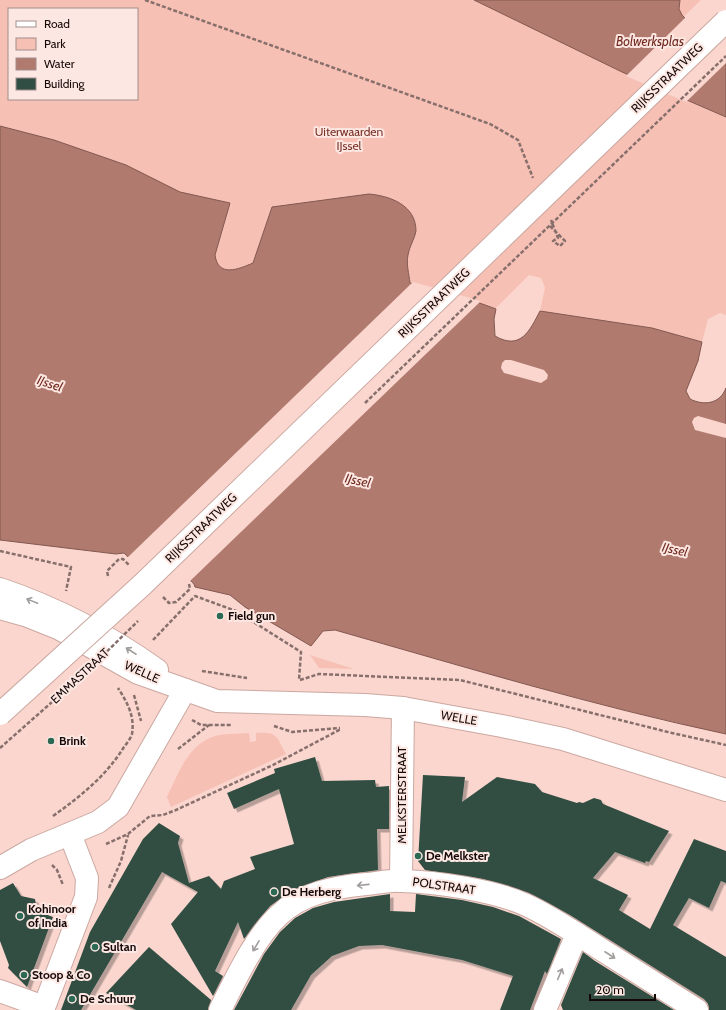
<svg xmlns="http://www.w3.org/2000/svg" width="726" height="1010" font-family="Cabin,sans-serif">
	<defs>
		<filter id="shadow"><feDropShadow dx="3.5" dy="3.5" stdDeviation="0" flood-color="#0004"/></filter>
	</defs>
	<rect width="100%" height="100%" fill="#fad6ce"/>
	<!-- green -->
	<g fill="#f7c0b5" fill-rule="evenodd">
		<path d="M0 0H701L625 73 726 117V315L720 313 708 319 702 342 652 328 540 311 545 288 541 278 529 275 495 309 466 298 410 283 220 272 0 196ZM9 9H137V99H9Z"/>
		<polygon points="310,655 354,669 319,668"/>
		<path d="M249 733 250 742 256 741V733C278 732 276 736 286 754L171 807 167 797C178 774 187 747 212 737 223 733 238 734 249 733Z"/>
	</g>
	<!-- water -->
	<g fill="#b17a6f" stroke="#825850">
		<polygon points="474,0 680,0 679,9 682,15 726,61 726,117 622,72"/>
		<path d="M0 126 54 140 126 165 180 192 230 203 215 255C218 278 239 269 253 263L272 207 369 194C390 196 416 205 416 231 415 238 409 247 408 255 406 264 409 274 410 283L466 298 496 309 494 319 495 336C521 351 530 330 540 311L652 328 702 342 698 361 686 391 690 399C704 406 720 404 726 388V734C594 706 465 667 335 630L323 631 311 646 245 607 230 595 195 587C192 573 159 574 148 576L124 553 116 554 0 540Z"/>
	</g>
	<!-- pier -->
	<g fill="#fad6ce">
		<polygon points="705,0 726,0 726,21 725,21"/>
		<polygon points="686,17 726,58 726,63 686,102 626,76"/>
		<polygon points="413,282 481,301 189,582 182,581 173,589 158,576 147,578 127,558"/>
		<polygon points="505,360 511,360 544,370 548,375 547,379 541,383 504,373 501,368 502,363"/>
		<polygon points="698,416 726,424 726,438 695,430 692,422 694,418"/>
	</g>
	<!-- building -->
	<g fill="#304e43" filter="url(#shadow)">
		<polygon points="315,757 322,781 375,780 376,787 389,786 389,829 377,829 378,870 328,877 293,890 270,906 244,939 238,922 215,971 223,976 213,996 171,924 198,892 162,872 81,1010 61,1010 90,932 143,839 159,823 180,836 178,843 189,883 209,876 221,889 224,881 255,869 250,857 294,844 279,789 234,809 227,793 275,773 274,769"/>
		<polygon points="423,775 465,777 462,802 497,777 535,784 542,792 577,803 579,802 583,803 594,798 601,800 603,804 669,831 649,862 646,861 645,863 615,852 593,878 628,895 619,910 650,929 694,839 726,851 726,883 721,881 709,908 689,898 673,925 726,957 726,1010 709,1010 708,1004 704,999 570,915 529,893 483,879 425,870 418,861"/>
		<polygon points="13,883 21,896 35,899 37,911 53,917 27,987 8,968 9,965 0,941 0,890"/>
		<polygon points="390,894 390,911 415,912 416,894 462,900 493,907 519,916 561,939 547,974 545,971 530,1010 500,1010 513,976 462,960 382,945 359,946 332,956 311,975 291,1010 234,1010 264,954 280,932 295,918 313,908 334,902"/>
		<polygon points="149,947 211,1000 208,1010 136,1010 106,993"/>
		<polygon points="583,952 595,961 674,1010 563,1010 561,1005"/>
	</g>
	<g fill="none" stroke-linecap="round" stroke-linejoin="round">
		<defs>
			<g id="minor">
				<path d="M0 589C56 608 108 635 157 670"/>
				<polyline points="0,608 28,616 58,628 138,673 217,701 365,705 403,708 502,726 563,739 726,790"/>
				<polyline points="0,868 31,850 98,822 118,807 185,690"/>
				<polyline points="401,881 403,708"/>
				<polyline points="0,991 44,1007"/>
				<polyline points="43,1010 86,897 87,878 70,834"/>
				<path d="M220 1010C235 980 255 937 279 915 302 893 335 887 366 884 378 883 390 880 402 881 437 882 492 890 524 904 551 916 577 934 602 950 634 970 665 990 697 1010"/>
				<polyline points="545,1010 577,934"/>
			</g>
		</defs>
		<!-- minor casing -->
		<use href="#minor" stroke="#cba8a1" stroke-width="24"/>
		<!-- path -->
		<g stroke="#876f6b" stroke-width="2.5" stroke-dasharray="4 2" stroke-linecap="butt">
			<polyline points="145,0 490,124 518,140 533,178"/>
			<polyline points="550,226 565,241 560,246 553,241 558,238 551,220"/>
			<polyline points="0,551 71,567 66,591"/>
			<polyline points="108,576 107,571 119,559 123,559 130,566"/>
			<polyline points="163,597 169,603 176,602 190,589 189,584"/>
			<polyline points="153,640 195,596 236,611 301,652 299,680"/>
			<polyline points="202,671 247,678"/>
			<polyline points="300,680 319,674 460,680 672,733 726,745"/>
			<polyline points="134,695 141,721"/>
			<polyline points="192,720 201,725 231,725"/>
			<polyline points="274,726 292,732 340,728"/>
			<polyline points="178,749 209,725"/>
			<path d="M53 816C81 796 106 776 124 747 127 743 131 738 132 734 135 716 127 702 118 688"/>
			<polyline points="106,844 128,834 150,816 163,815 176,810 273,765 341,729"/>
			<polyline points="52,865 57,870 63,885"/>
			<polyline points="109,888 121,861 128,835"/>
		</g>
		<!-- minor -->
		<use href="#minor" stroke="#fff" stroke-width="22"/>
		<defs>
			<polyline id="major-bridge" points="0,714 142,585 726,21"/>
		</defs>
		<!-- major-bridge casing -->
		<use href="#major-bridge" stroke="#cba8a1" stroke-width="24" stroke-linecap="butt"/>
		<!-- path-bridge -->
		<g stroke="#876f6b" stroke-width="2.5" stroke-dasharray="4 2" stroke-linecap="butt">
			<polyline points="365,403 726,56"/>
			<polyline points="0,748 86,672 138,621"/>
		</g>
		<!-- major-bridge -->
		<use href="#major-bridge" stroke="#fff" stroke-width="22"/>
	</g>
	<!-- one-way arrows -->
	<defs><path id="oneway-shaft" d="M-6 0H5M1.5-3L5.5 0L1.5 3" fill="none" stroke-width="1.6" stroke-linecap="round" stroke-linejoin="round"/></defs>
	<g stroke="#a19d9c">
		<use href="#oneway-shaft" transform="translate(32 601) rotate(-158)"/>
		<use href="#oneway-shaft" transform="translate(131 651) rotate(-147)"/>
		<use href="#oneway-shaft" transform="translate(363 885) rotate(174)"/>
		<use href="#oneway-shaft" transform="translate(256 946) rotate(121)"/>
		<use href="#oneway-shaft" transform="translate(610 955) rotate(33)"/>
		<use href="#oneway-shaft" transform="translate(560 974) rotate(-67)"/>
	</g>
	<!-- markers -->
	<g fill="#2b6955" stroke="#fde7e2" stroke-width="1.5">
		<circle cx="220" cy="616" r="4"/>
		<circle cx="51" cy="741" r="4"/>
		<circle cx="418" cy="856" r="4"/>
		<circle cx="274" cy="892" r="4"/>
		<circle cx="20" cy="916" r="4"/>
		<circle cx="95" cy="947" r="4"/>
		<circle cx="24" cy="975" r="4"/>
		<circle cx="72" cy="999" r="4"/>
	</g>
	<g text-anchor="middle" stroke-width="4" stroke-linejoin="round" paint-order="stroke">
		<!-- street labels -->
		<g font-size="12" fill="#150908" stroke="#fde7e2">
			<text transform="translate(667 78) rotate(-44)" y="4">RIJKSSTRAATWEG</text>
			<text transform="translate(434 303) rotate(-44)" y="4">RIJKSSTRAATWEG</text>
			<text transform="translate(201 528) rotate(-44)" y="4">RIJKSSTRAATWEG</text>
			<text transform="translate(142 672) rotate(24)" y="4">WELLE</text>
			<text transform="translate(80 676) rotate(-43)" y="4">EMMASTRAAT</text>
			<text transform="translate(459 718) rotate(10)" y="4">WELLE</text>
			<text transform="translate(402 795) rotate(-90)" y="4">MELKSTERSTRAAT</text>
			<text transform="translate(444 886) rotate(8)" y="4">POLSTRAAT</text>
		</g>
		<!-- park labels -->
		<g font-size="12" fill="#783126" stroke="#fde7e2">
			<text x="349" y="136">Uiterwaarden<tspan x="349" dy="14">IJssel</tspan></text>
		</g>
		<!-- poi labels -->
		<g font-size="12" font-weight="bold" fill="#150908" stroke="#fde7e2" text-anchor="start">
			<text x="228" y="620">Field gun</text>
			<text x="59" y="745">Brink</text>
			<text x="426" y="860">De Melkster</text>
			<text x="282" y="896">De Herberg</text>
			<text x="28" y="913">Kohinoor<tspan x="28" dy="14">of India</tspan></text>
			<text x="103" y="951">Sultan</text>
			<text x="32" y="979">Stoop &amp; Co</text>
			<text x="80" y="1003">De Schuur</text>
		</g>
		<!-- water labels -->
		<g font-size="13" font-style="italic" fill="#712b20" stroke="#fde7e2">
			<text x="650" y="46">Bolwerksplas</text>
			<text transform="translate(50 383) rotate(18)" y="5">IJssel</text>
			<text transform="translate(358 480) rotate(12)" y="5">IJssel</text>
			<text transform="translate(675 549) rotate(12)" y="5">IJssel</text>
		</g>
	</g>
	<!-- legend -->
	<rect x="8" y="8" width="130" height="92" fill="#fde7e2" stroke="#a08e8b"/>
	<rect x="16" y="21" width="20" height="6" fill="#ffffff" stroke="#a08e8b"/>
	<text x="44" y="28" font-size="12" fill="#150908">Road</text>
	<rect x="16" y="38" width="20" height="12" fill="#f7c0b5" stroke="#a08e8b"/>
	<text x="44" y="48" font-size="12" fill="#150908">Park</text>
	<rect x="16" y="58" width="20" height="12" fill="#b17a6f" stroke="#a08e8b"/>
	<text x="44" y="68" font-size="12" fill="#150908">Water</text>
	<rect x="16" y="78" width="20" height="12" fill="#304e43" stroke="#a08e8b"/>
	<text x="44" y="88" font-size="12" fill="#150908">Building</text>
	<!-- scale -->
	<path d="M590 994v6h65v-6" fill="none" stroke="#150908" stroke-width="2"/>
	<text x="596" y="994" font-size="12" fill="#150908" stroke="#fde7e2" stroke-width="3" paint-order="stroke">20 m</text>
</svg>
